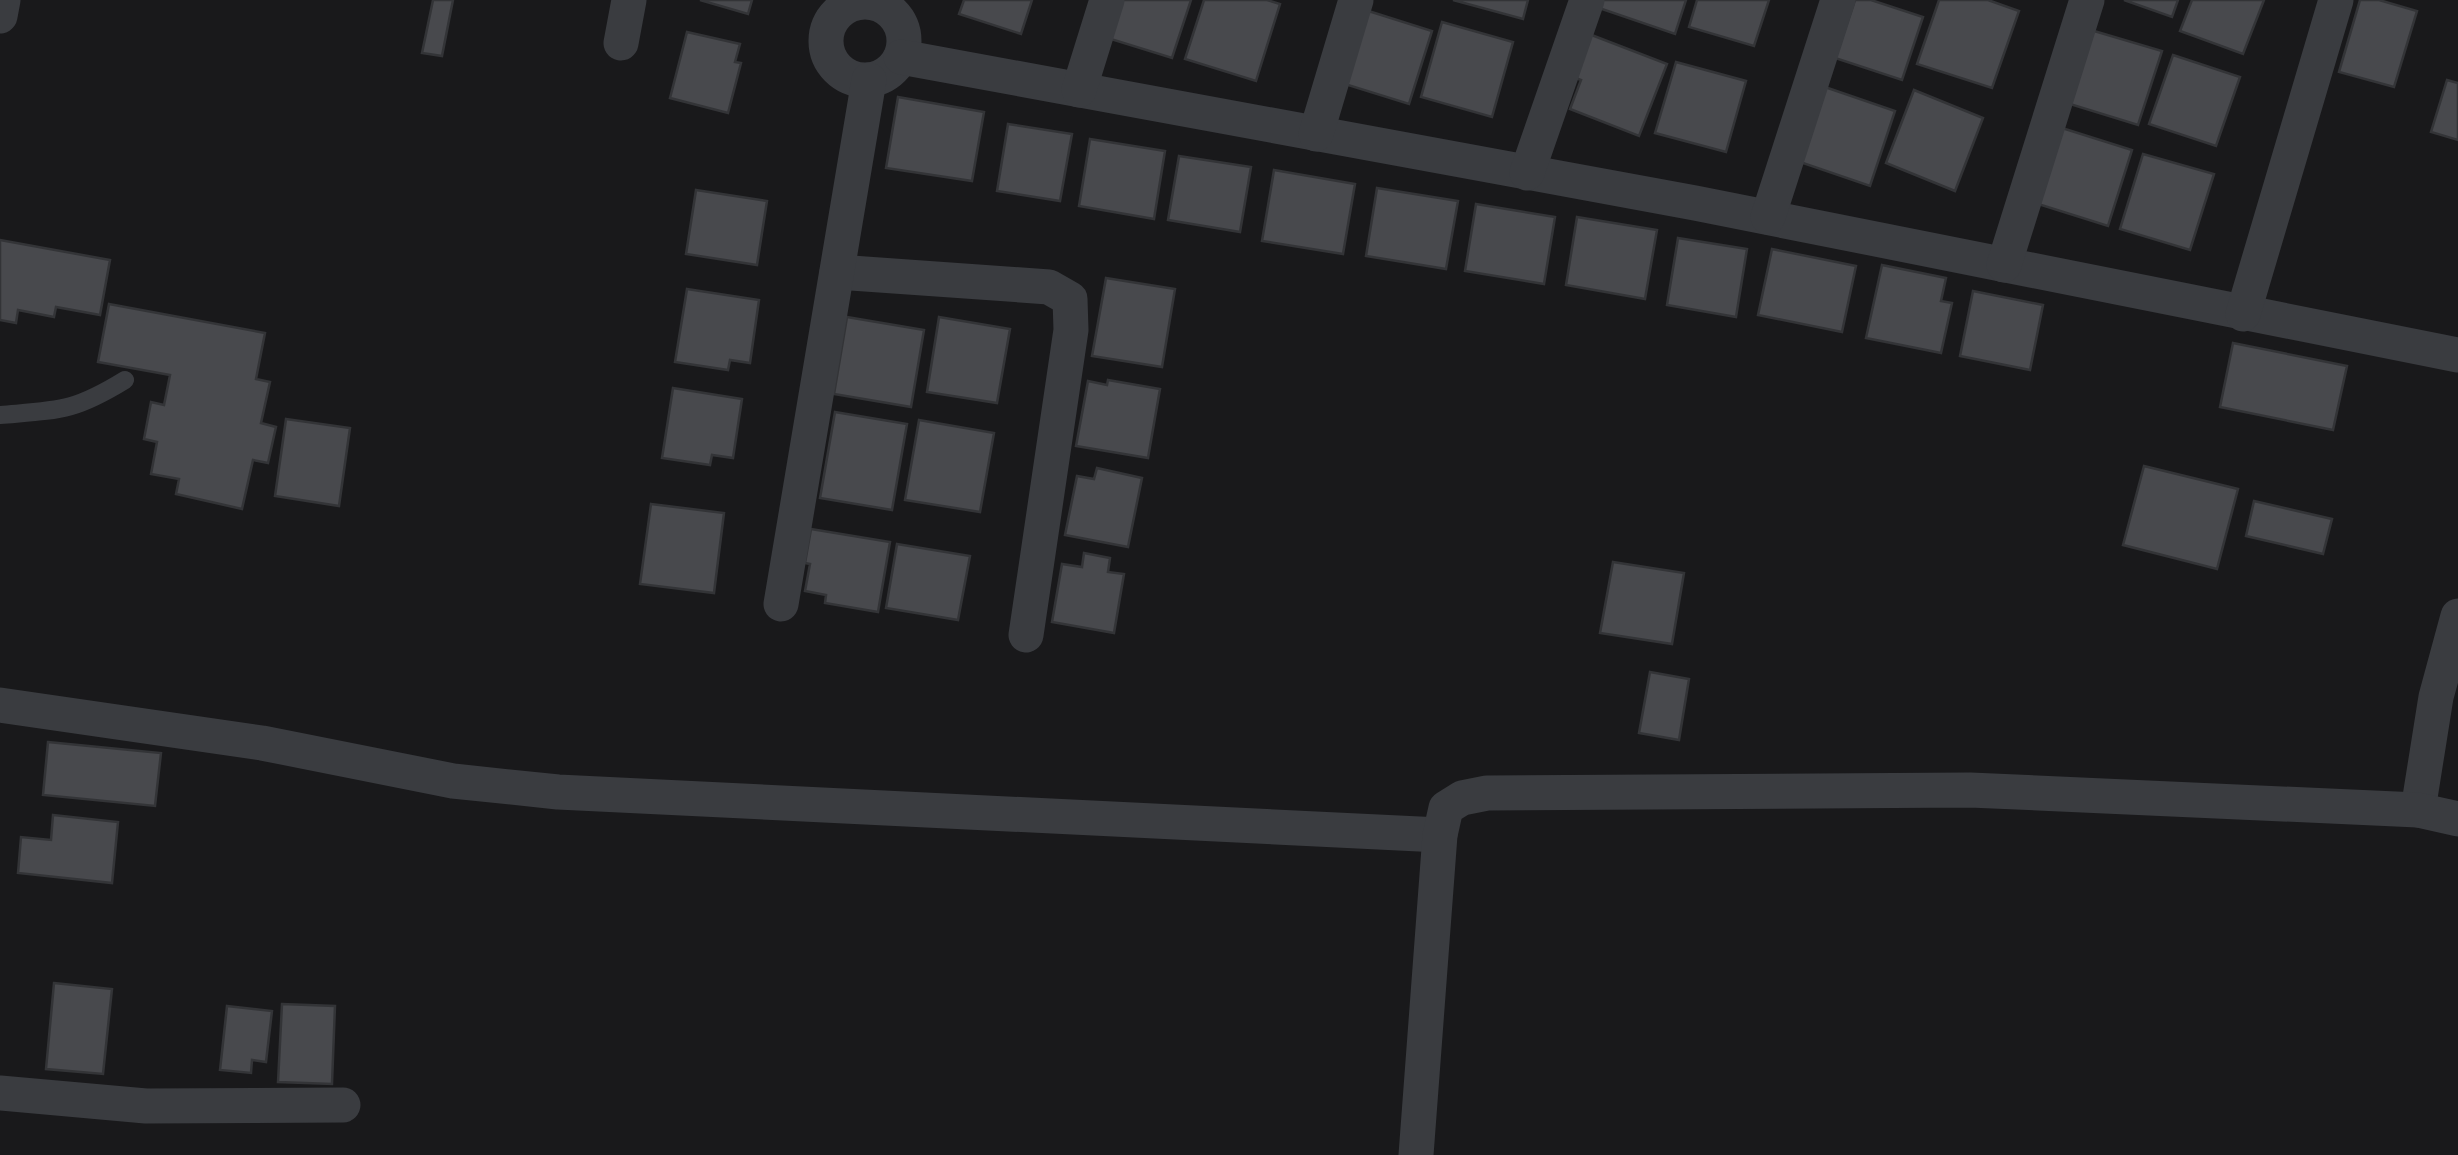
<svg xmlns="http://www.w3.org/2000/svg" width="2458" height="1155" font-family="'Source Sans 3',sans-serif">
	<rect width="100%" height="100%" fill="#19191b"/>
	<!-- building -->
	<g fill="#48494d" stroke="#333437" stroke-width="2.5">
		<polygon points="433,0 453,0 442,56 422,53"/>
		<polygon points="700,0 752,0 748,14"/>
		<polygon points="964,0 1032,0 1021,34 959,14"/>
		<polygon points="1112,0 1191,0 1172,58 1101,36"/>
		<polygon points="1204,0 1267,0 1280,4 1256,81 1185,59"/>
		<polygon points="1453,0 1528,0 1523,19"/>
		<polygon points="1599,0 1686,0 1675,34 1596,7"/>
		<polygon points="1697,0 1769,0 1754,46 1689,27"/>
		<polygon points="1855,0 1871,0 1923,17 1902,80 1835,58"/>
		<polygon points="1939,0 1988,0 2019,11 1992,88 1917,64"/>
		<polygon points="2124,0 2178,0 2172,17"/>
		<polygon points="2192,0 2264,0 2243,54 2180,31"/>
		<polygon points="2360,0 2379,0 2417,11 2394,87 2339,72"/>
		<polygon points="1359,8 1432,31 1409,104 1335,81"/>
		<polygon points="1442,22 1513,42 1492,117 1421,97"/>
		<polygon points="2084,28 2162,51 2138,125 2060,101"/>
		<polygon points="687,32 740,44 735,62 741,63 728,113 670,98"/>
		<polygon points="1589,34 1667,64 1639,136 1570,109 1581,80 1573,77"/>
		<polygon points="2173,55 2240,77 2216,146 2149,124"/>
		<polygon points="1676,62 1746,81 1726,152 1655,133"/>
		<polygon points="2447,80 2458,83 2458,140 2431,132"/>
		<polygon points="1822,86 1895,111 1870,186 1797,161"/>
		<polygon points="1914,90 1983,118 1955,191 1886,163"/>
		<polygon points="898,97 984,112 972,181 886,168"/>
		<polygon points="1008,124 1072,134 1060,201 997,191"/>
		<polygon points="2062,128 2132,150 2108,226 2038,204"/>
		<polygon points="1090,139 1165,151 1154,219 1079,206"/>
		<polygon points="2143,154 2214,174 2190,250 2120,229"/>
		<polygon points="1179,156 1251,167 1240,232 1168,220"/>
		<polygon points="1274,170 1355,184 1343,254 1262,241"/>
		<polygon points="1377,188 1458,201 1446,269 1366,256"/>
		<polygon points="696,190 767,201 757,265 686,254"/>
		<polygon points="1476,204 1555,217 1544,284 1465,271"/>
		<polygon points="1577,217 1657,230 1645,299 1566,285"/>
		<polygon points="1678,238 1747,249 1736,317 1667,305"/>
		<polygon points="0,240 110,260 100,315 56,307 54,317 18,310 16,323 0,320"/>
		<polygon points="1772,249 1856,266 1842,332 1758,315"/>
		<polygon points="1882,265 1946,278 1941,301 1952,303 1941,353 1866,338"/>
		<polygon points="1106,278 1175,289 1162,367 1092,356"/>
		<polygon points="687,289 759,300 750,363 730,360 728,370 675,362"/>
		<polygon points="1973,291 2043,305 2030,370 1960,356"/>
		<polygon points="109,304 265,333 256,379 270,382 261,423 276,427 268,463 253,460 242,509 176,494 179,479 151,474 157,442 144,439 151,402 164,405 170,375 98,362"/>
		<polygon points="847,317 924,330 911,407 834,394"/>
		<polygon points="939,317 1010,329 997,403 927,392"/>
		<polygon points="2233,343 2347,366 2333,430 2220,407"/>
		<polygon points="1108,380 1160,389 1148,458 1076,446 1088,381 1107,385"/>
		<polygon points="673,388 742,399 733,458 712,455 710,465 662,458"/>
		<polygon points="835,412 907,424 892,510 820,498"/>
		<polygon points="286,419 350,428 339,506 275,496"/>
		<polygon points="919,420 994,433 980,512 905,500"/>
		<polygon points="2144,466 2238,489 2217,569 2123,545"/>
		<polygon points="1097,468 1142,478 1128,547 1065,535 1077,476 1094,479"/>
		<polygon points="2254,501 2332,519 2323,554 2246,536"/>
		<polygon points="651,504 724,513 714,593 640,584"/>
		<polygon points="811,529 890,542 878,612 825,603 826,595 805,591 810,564 805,563"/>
		<polygon points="897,544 970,556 958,620 886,608"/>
		<polygon points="1084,553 1110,558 1108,572 1124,574 1114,633 1052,622 1062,564 1082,567"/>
		<polygon points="1613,562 1684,573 1672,644 1600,633"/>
		<polygon points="1650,672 1689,679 1679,740 1639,733"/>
		<polygon points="48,742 161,753 155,806 43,795"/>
		<polygon points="53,815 118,822 112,883 18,873 21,837 51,840"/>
		<polygon points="54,983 112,989 103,1074 46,1069"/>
		<polygon points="282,1004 335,1006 332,1084 278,1082"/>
		<polygon points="227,1006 272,1011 266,1062 252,1060 251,1073 220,1070"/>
	</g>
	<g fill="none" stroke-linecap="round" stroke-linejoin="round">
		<!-- lane -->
		<path stroke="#3a3c40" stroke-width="18" d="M0 415C59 410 73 412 125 380"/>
		<!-- street -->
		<g stroke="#3a3c40" stroke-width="35">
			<circle cx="865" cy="41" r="39"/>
			<polyline points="0,16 3,0"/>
			<polyline points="621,43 629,0"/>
			<polyline points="901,57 1695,203 2458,355"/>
			<polyline points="1079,90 1107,0"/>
			<polyline points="1316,134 1356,0"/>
			<polyline points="1527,173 1587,0"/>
			<polyline points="1768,217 1838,0"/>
			<polyline points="2004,265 2087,0"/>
			<polyline points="837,272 1049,287 1070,299 1071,330 1026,635"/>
			<polyline points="2243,314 2336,0"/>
			<polyline points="781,604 869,80"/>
			<polyline points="0,705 262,743 453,781 558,792 1440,835"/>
			<polyline points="2418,810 2436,697 2458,616"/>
			<polyline points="0,1093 146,1106 343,1105"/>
			<polyline points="1416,1155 1440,835 1446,808 1462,798 1487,793 1970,790 2418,810 2458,819"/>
		</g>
	</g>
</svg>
